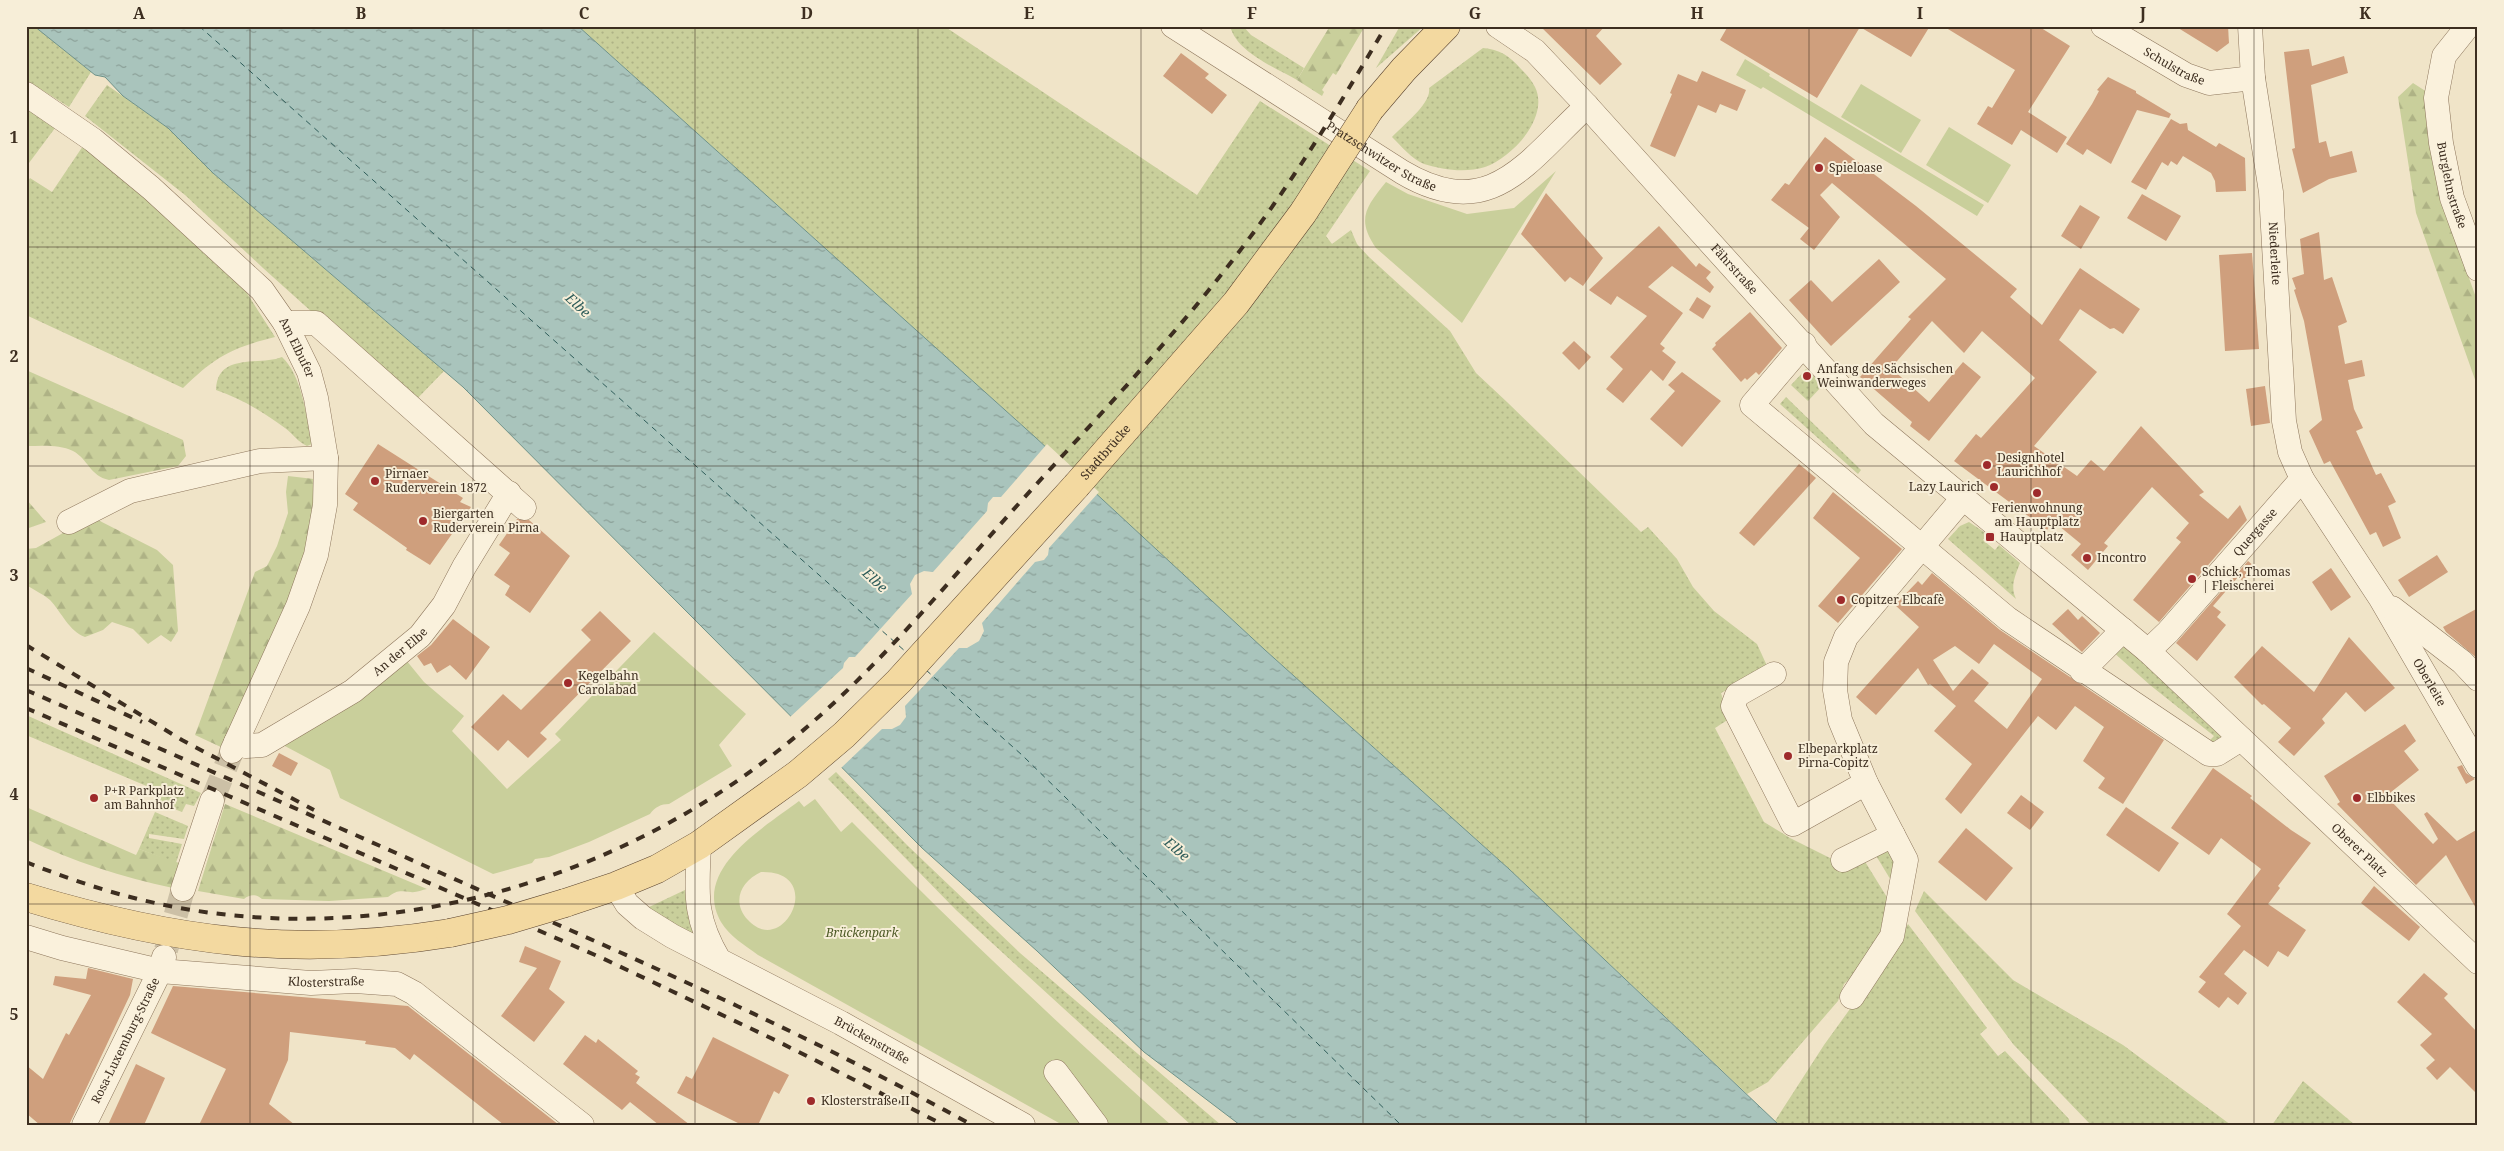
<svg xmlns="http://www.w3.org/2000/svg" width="2504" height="1151" font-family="'Noto Serif',serif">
	<defs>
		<pattern id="grass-dots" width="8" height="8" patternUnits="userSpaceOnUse" patternTransform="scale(1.25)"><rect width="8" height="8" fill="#c9cf9b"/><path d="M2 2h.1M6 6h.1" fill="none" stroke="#aeb285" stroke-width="1.8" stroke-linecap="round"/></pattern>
		<pattern id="forest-firs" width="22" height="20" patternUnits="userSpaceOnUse" patternTransform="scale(1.25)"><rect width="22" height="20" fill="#c9cf9b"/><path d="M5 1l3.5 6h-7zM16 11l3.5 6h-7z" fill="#aeb285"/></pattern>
		<pattern id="water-ripples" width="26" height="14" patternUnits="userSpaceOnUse" patternTransform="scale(1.25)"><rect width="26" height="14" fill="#a9c4bc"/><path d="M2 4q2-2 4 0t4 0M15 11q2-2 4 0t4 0" fill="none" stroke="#8ba098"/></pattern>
	</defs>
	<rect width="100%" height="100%" fill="#f0e4c8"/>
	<!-- grass -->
	<g fill="url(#grass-dots)">
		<polygon points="26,26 34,26 91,72 69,107 26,80"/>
		<polygon points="578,26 944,26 1197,195 1260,101 1370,171 1326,236 1332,244 1351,230 1357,244 1369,257 1450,331 1476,373 1507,402 1641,532 1648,527 1677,559 1693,587 1714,611 1757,644 1768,668 1721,693 1729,719 1715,728 1764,822 1790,838 1850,868 1864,860 1893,907 1885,934 1858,971 1844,984 1838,1001 1768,1082 1747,1094 1509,869 1265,650 1035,437"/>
		<path d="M1230 26H1243L1251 35 1304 68 1297 80C1275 67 1237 53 1230 26Z"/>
		<polygon points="1400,26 1424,26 1376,68"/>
		<path d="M1483 48C1499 49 1510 56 1521 69 1526 74 1532 81 1535 87 1550 118 1511 158 1485 167 1466 173 1443 170 1424 164 1412 159 1401 146 1392 137 1402 126 1432 103 1429 88Z"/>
		<polygon points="107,85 168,128 213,173 444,371 413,403 263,268 185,195 85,116"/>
		<polygon points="26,103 58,124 26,167"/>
		<path d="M85 143 243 287 275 337C231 348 216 356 183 388L26 315V184L30 178 52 192Z"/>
		<path d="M282 357C302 375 307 419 312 444L307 446C298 442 293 434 285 428 263 412 242 399 216 390 217 352 260 366 282 357Z"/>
		<polygon points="1806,369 1823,385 1808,401 1791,385"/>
		<polygon points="1786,397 1861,470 1858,474 1780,404"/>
		<path d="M1969 522 1987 534 1983 540 1995 550 1999 545 2020 563C2015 576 2010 586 2016 599L1948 539 1960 526Z"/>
		<polygon points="2122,640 2226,739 2222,743 2207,743 2214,736 2150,685 2112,651"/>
		<polygon points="26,715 201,793 194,806 186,804 182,812 159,803 163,793 26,735"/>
		<polygon points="836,772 907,845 1020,953 1221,1125 1191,1125 956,910 828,779"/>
		<polygon points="155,812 188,826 184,839 149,834 149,838 182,844 176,863 139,849"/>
		<polygon points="1896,844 1895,887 1875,854"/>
		<polygon points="687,889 696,938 647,908"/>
		<polygon points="1924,891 2013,980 2123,1045 2231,1125 2091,1125 2013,1044 1915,911"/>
		<polygon points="1908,924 1987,1028 1980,1034 1998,1056 2005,1051 2069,1119 2070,1125 1779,1125 1775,1121 1824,1045 1896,945"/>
		<polygon points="2303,1081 2355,1125 2272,1125"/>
	</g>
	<!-- forest -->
	<g fill="url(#forest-firs)">
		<polygon points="1330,26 1365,26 1336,75 1333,73 1322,90 1324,92 1322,96 1297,80"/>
		<polygon points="2413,83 2427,92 2446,214 2478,303 2478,388 2416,213 2398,97"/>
		<path d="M26 370 183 440 186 456 178 466 109 480C90 476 88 459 73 451 59 444 41 446 26 446Z"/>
		<polygon points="288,476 314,479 317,502 291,609 223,748 195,735 255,572 267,566 277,546 288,513 286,492"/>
		<polygon points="26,499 46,522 26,529"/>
		<path d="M92 517 157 550 173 565 178 631 171 642 161 635 148 644 133 629 112 622 103 630 85 637C69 631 62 613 50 600 43 594 34 590 26 585V549L36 548Z"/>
		<path d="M225 804 427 889C422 890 415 893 411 892 400 891 397 890 388 897L329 901 262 899C256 894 250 894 244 899L198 891Z"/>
		<path d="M26 807 136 855 139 849 179 863 173 888C122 877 74 862 26 839Z"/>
	</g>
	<!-- green -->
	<g fill="#c9cf9b" fill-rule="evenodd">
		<polygon points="1745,59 1770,74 1769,76 1984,205 1977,216 1763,87 1761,89 1736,75"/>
		<polygon points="1861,84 1921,120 1901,153 1841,117"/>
		<polygon points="1949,127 2011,165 1988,203 1926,165"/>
		<path d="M1556 171 1462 323 1376 248C1356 219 1366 207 1386 182L1408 194 1467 214 1514 208Z"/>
		<path d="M654 632 746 714 719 745 732 766 669 804C661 804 655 807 650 814L589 842 549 857 535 859 532 863 493 874 340 798 330 770 283 745 406 660 424 682 464 716 452 731 507 789 561 740 555 734Z"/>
		<path d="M815 799 841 832 852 822C955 927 1061 1027 1171 1125L1059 1123 758 955C746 946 729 936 721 922 691 869 765 827 799 801L804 807ZM761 872C827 870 784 959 748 920 731 902 741 881 761 872Z"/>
	</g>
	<!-- water -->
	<polygon fill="url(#water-ripples)" stroke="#6f938a" points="34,26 578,26 1035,437 1265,650 1509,869 1779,1125 1240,1125 1144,1052 1037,951 922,848 463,387 213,173 168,128 123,96 105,77 95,75"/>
	<!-- pier -->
	<polygon fill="#f0e4c8" points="1047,444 1099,492 1049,548 1048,555 1044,560 1035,562 982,623 984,631 979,641 967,648 959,648 905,706 906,717 900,725 892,729 882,729 840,769 789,718 843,668 844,663 849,657 855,657 912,594 910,584 915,575 924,571 933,572 987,511 988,503 993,497 1001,497"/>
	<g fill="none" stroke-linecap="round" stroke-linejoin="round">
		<!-- ferry -->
		<g stroke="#2f5d5a" stroke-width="1" stroke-dasharray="6 5" stroke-linecap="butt">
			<polyline points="199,26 906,652"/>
			<polyline points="926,670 1022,755 1401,1125"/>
		</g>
	</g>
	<!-- building -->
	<g fill="#cf9f7d" fill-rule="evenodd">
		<polygon points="1540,26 1605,26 1596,36 1622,64 1600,85"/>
		<polygon points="1728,26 1930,26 1911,57 1860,27 1817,98 1720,40"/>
		<polygon points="1943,26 2038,26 2070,46 2028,112 2067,137 2057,153 2021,130 2012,145 1977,124 1988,106 1992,108 2015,70"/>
		<polygon points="2175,26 2228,26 2229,43 2217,52"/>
		<polygon points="2309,49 2312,66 2344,56 2348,73 2311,85 2319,143 2326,141 2330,157 2352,151 2357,172 2329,179 2303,193 2292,149 2295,148 2284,52"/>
		<polygon points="1181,53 1209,74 1205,78 1227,95 1212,114 1163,76"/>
		<polygon points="1702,71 1746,90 1737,111 1720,104 1716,113 1698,105 1675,157 1650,146 1672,94 1670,93 1678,74 1697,82"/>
		<polygon points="2108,77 2136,91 2136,93 2171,114 2169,118 2137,110 2111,164 2087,149 2083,155 2066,144 2092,104 2099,91 2097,90"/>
		<polygon points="2171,119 2180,124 2187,123 2188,130 2216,147 2219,143 2245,158 2246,191 2216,192 2215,181 2211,173 2183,156 2177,165 2171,161 2168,166 2162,162 2146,190 2131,182"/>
		<polygon points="1825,137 1916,206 2017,289 2010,297 2042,325 2080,268 2140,309 2123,334 2114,328 2110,329 2080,309 2059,340 2097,372 2034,446 2077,476 2091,460 2104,471 2141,426 2204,492 2199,495 2228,519 2240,505 2247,520 2159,622 2133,600 2181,542 2176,538 2189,523 2152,487 2104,543 2108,546 2088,570 2071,555 2081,544 2053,521 2047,530 1954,461 1976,434 1981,438 2035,378 1982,331 1964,353 1932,321 1891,368 1929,402 1963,362 1981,377 1929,441 1910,426 1912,422 1860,377 1911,319 1908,317 1946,279 1832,183 1820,195 1840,217 1814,250 1800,239 1809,228 1771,200 1785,183 1789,185"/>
		<polygon points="1546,193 1603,258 1583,286 1570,277 1565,282 1521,234"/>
		<polygon points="2142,194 2181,216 2166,241 2127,218"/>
		<polygon points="2080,205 2100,217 2081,249 2061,236"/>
		<polygon points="1659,226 1696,267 1699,263 1711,272 1706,278 1714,287 1710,293 1672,266 1648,287 1683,313 1660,344 1665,348 1662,351 1676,362 1663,381 1651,370 1623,403 1606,389 1623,369 1610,357 1647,316 1617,296 1611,305 1589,290"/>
		<polygon points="2319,232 2324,280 2332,277 2347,322 2338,326 2345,364 2362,360 2365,376 2348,380 2354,409 2363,428 2356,431 2376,475 2381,473 2396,502 2388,506 2401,538 2383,547 2376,532 2370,535 2330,461 2324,464 2309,431 2322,420 2304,321 2294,290 2296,289 2292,278 2304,274 2300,239"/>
		<polygon points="2252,253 2259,349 2225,351 2219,255"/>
		<polygon points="1879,259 1900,282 1831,346 1789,300 1811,280 1832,302"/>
		<polygon points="1697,297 1711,306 1703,319 1689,310"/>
		<polygon points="1750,312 1782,348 1759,375 1756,372 1747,380 1745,378 1741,382 1712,349 1716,345 1715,343"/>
		<polygon points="1574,341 1591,357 1579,370 1562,353"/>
		<polygon points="1682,372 1721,401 1682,447 1650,419 1675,391 1668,385"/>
		<polygon points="2265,386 2270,423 2251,426 2246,389"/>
		<polygon points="378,444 463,498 460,502 471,507 430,565 406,550 407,548 353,510 358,503 345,494"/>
		<polygon points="1799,464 1816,478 1754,546 1739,533"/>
		<polygon points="1833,492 1902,549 1838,623 1818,606 1860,558 1813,518"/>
		<polygon points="517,519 529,520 570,556 530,613 505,595 510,586 494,575 510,553 499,545"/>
		<polygon points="2437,555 2448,572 2409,597 2398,580"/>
		<polygon points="2248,561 2255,567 2243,581 2238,577 2213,606 2221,612 2217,617 2226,625 2197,661 2176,643"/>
		<polygon points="2331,568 2351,597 2331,611 2312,582"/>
		<path d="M1932 573 2000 630 2164 740 2123 804 2098 788 2105 778 2083 761 2104 727 2075 706 2056 730 2038 716 1961 814 1945 799 1972 764 1934 731 1956 706 1930 684 1928 685 1918 668 1876 715 1856 697 1919 627 1895 605 1918 581 1922 585ZM1994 644 2042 679 2007 729 1974 701 1989 683 1972 669 1953 691 1933 660 1955 646 1979 664Z"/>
		<polygon points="2478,608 2478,659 2446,632 2443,627"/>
		<polygon points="2068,609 2078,620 2082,616 2100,633 2082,652 2052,624"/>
		<polygon points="600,611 631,641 540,733 547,739 528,758 508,740 498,751 471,727 503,694 521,710 591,640 581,630"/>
		<polygon points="453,619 490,647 466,680 450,665 437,673 431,663 424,666 417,656 431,645"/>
		<polygon points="2349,637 2395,688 2365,712 2346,692 2322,719 2325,723 2294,756 2278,742 2291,728 2264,704 2262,705 2234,677 2262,646 2314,692"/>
		<polygon points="2405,724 2416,741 2404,751 2419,770 2386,796 2433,844 2438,839 2424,814 2427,812 2457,841 2478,829 2478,912 2446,855 2416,885 2337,804 2340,802 2324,776"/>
		<polygon points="279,753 298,763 291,776 272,766"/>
		<polygon points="2462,765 2466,773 2475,779 2466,784 2457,767"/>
		<polygon points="2213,768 2252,796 2250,798 2291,830 2311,843 2278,886 2280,888 2268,904 2306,930 2288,957 2278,951 2268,967 2244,950 2224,974 2247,993 2238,1005 2228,997 2219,1008 2198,992 2206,982 2199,977 2241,926 2227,914 2261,869 2221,838 2209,855 2171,828"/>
		<polygon points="2021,795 2044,812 2030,830 2007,813"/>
		<polygon points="2126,807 2179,843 2159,872 2106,835"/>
		<polygon points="1966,828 2013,868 1986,901 1938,862"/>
		<polygon points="2374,886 2420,927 2409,941 2361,903"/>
		<polygon points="525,946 561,961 549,989 565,1002 534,1042 501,1016 537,968 519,962"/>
		<polygon points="88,968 133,979 130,995 69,1125 40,1125 26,1113 26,1065 43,1079 66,1033 69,1035 91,995 53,985 55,976 86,979"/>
		<polygon points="2424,973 2448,994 2444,998 2478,1033 2478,1095 2450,1067 2437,1080 2426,1068 2435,1060 2420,1045 2432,1034 2397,1002"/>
		<polygon points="173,986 408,1006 559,1125 504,1125 414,1054 410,1060 395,1048 365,1044 366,1041 290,1032 288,1060 269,1104 295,1125 199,1125 226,1069 151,1033"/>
		<polygon points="585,1035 596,1043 598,1039 638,1071 635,1074 640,1077 636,1083 690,1125 659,1125 630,1102 622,1110 563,1064"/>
		<polygon points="713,1037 789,1075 779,1094 774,1091 758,1125 742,1125 677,1093 686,1076 692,1079"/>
		<polygon points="136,1064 165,1078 144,1125 108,1125"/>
	</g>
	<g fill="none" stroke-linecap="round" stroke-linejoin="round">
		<!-- minor-tunnel -->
		<g stroke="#ccc0a6" stroke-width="24" stroke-dasharray="24 12" stroke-linecap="butt">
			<polyline points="212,801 232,751"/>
			<polyline points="166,950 183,889"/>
		</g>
		<defs>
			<g id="minor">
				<path id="s1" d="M1173 26 1402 172C1491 225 1527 161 1587 106"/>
				<path id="s2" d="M1498 26 1535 51 1587 106 1874 424 2148 651 2478 962"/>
				<path id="s3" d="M2103 26 2186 75 2209 83 2253 78"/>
				<path id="s4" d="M2250 26 2253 78 2271 192 2284 421 2290 452 2302 479 2381 599 2478 766"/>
				<path id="s5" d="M2468 26 2444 56 2436 98 2441 143 2452 198 2478 269"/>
				<path id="s6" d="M26 94 93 140 151 188 262 290 285 323 309 372 316 398 326 458 325 505 316 555 298 606 232 751"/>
				<polyline points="285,323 316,323 524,508"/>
				<polyline points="1804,344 1752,405 2008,619 2209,754 2217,754 2241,739"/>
				<polyline points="69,522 130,491 260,461 326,458"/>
				<polyline points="2392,608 2462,662 2478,679"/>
				<path id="s7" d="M2148 651 2168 632 2302 479"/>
				<polyline points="2082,671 2123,630"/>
				<polyline points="1774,674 1737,695 1733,706 1793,824 1866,783"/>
				<path id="s8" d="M236 742 246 746 262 745 353 691 420 636 444 605 464 567 509 493"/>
				<path d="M699 845C697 893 693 916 719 960"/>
				<polyline points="1843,860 1893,835"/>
				<path id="s9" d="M616 886 627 904 643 918 672 936 841 1023 1023 1125"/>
				<polyline points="183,889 212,801"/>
				<path id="s10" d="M26 937 62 948 160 971 311 983 355 981 397 984 414 993 582 1125"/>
				<polyline points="1852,997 1892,936 1906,860 1866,783 1840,720 1835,690 1836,662 1846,637 1963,498"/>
				<polyline points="1056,1072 1096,1125"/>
				<path id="s11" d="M84 1125 160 971 164 957"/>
			</g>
			<g id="major">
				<polyline points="1370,109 1404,69 1446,26"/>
				<path d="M26 897C174 942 297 958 450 933"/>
				<polyline points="565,903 616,886 657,869 699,845 798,774 844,735 899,681 1076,486"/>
			</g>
		</defs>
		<!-- minor casing -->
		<use href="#minor" stroke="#8d765c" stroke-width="25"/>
		<!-- major casing -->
		<use href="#major" stroke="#5b4430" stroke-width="29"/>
		<!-- minor -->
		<use href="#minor" stroke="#faf1dc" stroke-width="24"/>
		<!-- major -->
		<use href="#major" stroke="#f3d9a0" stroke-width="28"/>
		<!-- rail -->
		<g stroke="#3d2e20" stroke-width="4" stroke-dasharray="9 9" stroke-linecap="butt">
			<polyline points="26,645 182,740 314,810"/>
			<polyline points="26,668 142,722"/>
			<path d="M26 690C180 757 333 825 486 893 650 965 815 1038 972 1125"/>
			<polyline points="26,708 602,958 777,1041 944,1125"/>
			<path d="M26 862C61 876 98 889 134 898 357 955 601 891 779 750 871 678 945 585 1023 499 1100 414 1180 331 1248 240 1299 172 1343 99 1386 26"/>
		</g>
		<defs>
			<g id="major-bridge">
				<path id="s12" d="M1076 486 1236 303 1303 213 1370 109"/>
				<polyline points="450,933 508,920 565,903"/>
			</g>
		</defs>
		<!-- major-bridge casing -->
		<use href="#major-bridge" stroke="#5b4430" stroke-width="29" stroke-linecap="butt"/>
		<!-- major-bridge -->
		<use href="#major-bridge" stroke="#f3d9a0" stroke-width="28"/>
	</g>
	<!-- grid -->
	<path fill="none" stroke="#3d2e20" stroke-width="1" stroke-opacity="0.55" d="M250 26V1125M473 26V1125M695 26V1125M918 26V1125M1141 26V1125M1363 26V1125M1586 26V1125M1809 26V1125M2031 26V1125M2254 26V1125M26 247H2478M26 466H2478M26 685H2478M26 904H2478"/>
	<!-- markers -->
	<g fill="#9e2a2b" stroke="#f7eed8" stroke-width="2">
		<circle cx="1819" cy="168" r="5"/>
		<circle cx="1807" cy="376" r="5"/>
		<circle cx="1987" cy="465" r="5"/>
		<circle cx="375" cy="481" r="5"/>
		<circle cx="1994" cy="487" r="5"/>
		<circle cx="2037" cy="493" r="5"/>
		<circle cx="423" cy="521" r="5"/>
		<rect x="1985" y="532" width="10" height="10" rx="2.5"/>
		<circle cx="2087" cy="558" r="5"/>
		<circle cx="2192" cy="579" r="5"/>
		<circle cx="1841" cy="600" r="5"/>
		<circle cx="568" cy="683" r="5"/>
		<circle cx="1788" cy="756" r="5"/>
		<circle cx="94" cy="798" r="5"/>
		<circle cx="2357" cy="798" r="5"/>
		<circle cx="811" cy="1101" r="5"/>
	</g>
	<g text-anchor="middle" stroke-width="4" stroke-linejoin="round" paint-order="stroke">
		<!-- street labels -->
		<g font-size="12" fill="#3d2e20" stroke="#f7eed8">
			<text dy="4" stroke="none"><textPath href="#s3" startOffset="82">Schulstraße</textPath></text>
			<text dy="4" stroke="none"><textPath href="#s1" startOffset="246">Pratzschwitzer Straße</textPath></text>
			<text dy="4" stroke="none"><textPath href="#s5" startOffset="170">Burglehnstraße</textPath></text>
			<text dy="4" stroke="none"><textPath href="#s4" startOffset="229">Niederleite</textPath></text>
			<text dy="4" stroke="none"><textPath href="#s2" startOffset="340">Fährstraße</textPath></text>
			<text dy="4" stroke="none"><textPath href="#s6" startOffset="375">Am Elbufer</textPath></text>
			<text dy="4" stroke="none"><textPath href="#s12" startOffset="45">Stadtbrücke</textPath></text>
			<text dy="4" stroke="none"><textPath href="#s7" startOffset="160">Quergasse</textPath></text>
			<text dy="4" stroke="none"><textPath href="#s8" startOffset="194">An der Elbe</textPath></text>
			<text dy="4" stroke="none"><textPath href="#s4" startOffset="698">Oberleite</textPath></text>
			<text dy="4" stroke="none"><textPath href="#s2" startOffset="1195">Oberer Platz</textPath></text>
			<text dy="4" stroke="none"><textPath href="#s10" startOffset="305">Klosterstraße</textPath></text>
			<text dy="4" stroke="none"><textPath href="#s11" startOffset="94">Rosa-Luxemburg-Straße</textPath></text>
			<text dy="4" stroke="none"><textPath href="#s9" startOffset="302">Brückenstraße</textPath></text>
		</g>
		<!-- poi labels -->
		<g font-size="12" fill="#3d2e20" stroke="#f7eed8" text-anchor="start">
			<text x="1829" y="172">Spieloase</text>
			<text x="1817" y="373">Anfang des Sächsischen<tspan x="1817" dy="14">Weinwanderweges</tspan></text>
			<text x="1997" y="462">Designhotel<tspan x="1997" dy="14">Laurichhof</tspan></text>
			<text x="385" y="478">Pirnaer<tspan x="385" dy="14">Ruderverein 1872</tspan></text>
			<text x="1984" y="491" text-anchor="end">Lazy Laurich</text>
			<text x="2037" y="512" text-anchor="middle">Ferienwohnung<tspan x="2037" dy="14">am Hauptplatz</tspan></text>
			<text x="433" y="518">Biergarten<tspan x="433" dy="14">Ruderverein Pirna</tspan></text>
			<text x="2000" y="541">Hauptplatz</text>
			<text x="2097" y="562">Incontro</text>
			<text x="2202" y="576">Schick, Thomas<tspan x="2202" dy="14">| Fleischerei</tspan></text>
			<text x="1851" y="604">Copitzer Elbcafè</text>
			<text x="578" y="680">Kegelbahn<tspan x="578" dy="14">Carolabad</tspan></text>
			<text x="1798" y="753">Elbeparkplatz<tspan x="1798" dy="14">Pirna-Copitz</tspan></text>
			<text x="104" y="795">P+R Parkplatz<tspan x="104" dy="14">am Bahnhof</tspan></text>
			<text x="2367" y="802">Elbbikes</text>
			<text x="821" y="1105">Klosterstraße II</text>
		</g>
		<!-- park labels -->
		<g font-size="12" font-style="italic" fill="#4d5a26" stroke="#f7eed8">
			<text x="862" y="937">Brückenpark</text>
		</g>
		<!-- water labels -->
		<g font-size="14" font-style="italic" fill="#2f5d5a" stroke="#f7eed8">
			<text transform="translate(578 305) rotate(43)" y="5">Elbe</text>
			<text transform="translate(875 580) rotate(43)" y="5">Elbe</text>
			<text transform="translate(1177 849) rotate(41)" y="5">Elbe</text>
		</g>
	</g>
	<!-- border -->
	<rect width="2504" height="1151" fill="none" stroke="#f7eed8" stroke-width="55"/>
	<rect x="28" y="28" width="2448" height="1096" fill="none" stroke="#3d2e20" stroke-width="2"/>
	<g font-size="16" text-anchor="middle" font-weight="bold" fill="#3d2e20">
		<text x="139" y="19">A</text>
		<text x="361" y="19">B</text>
		<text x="584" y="19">C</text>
		<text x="807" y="19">D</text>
		<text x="1029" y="19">E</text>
		<text x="1252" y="19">F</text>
		<text x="1475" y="19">G</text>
		<text x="1697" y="19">H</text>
		<text x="1920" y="19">I</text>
		<text x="2143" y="19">J</text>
		<text x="2365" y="19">K</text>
		<text x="14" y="143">1</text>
		<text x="14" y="362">2</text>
		<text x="14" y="581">3</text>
		<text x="14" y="800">4</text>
		<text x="14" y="1020">5</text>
	</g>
</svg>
